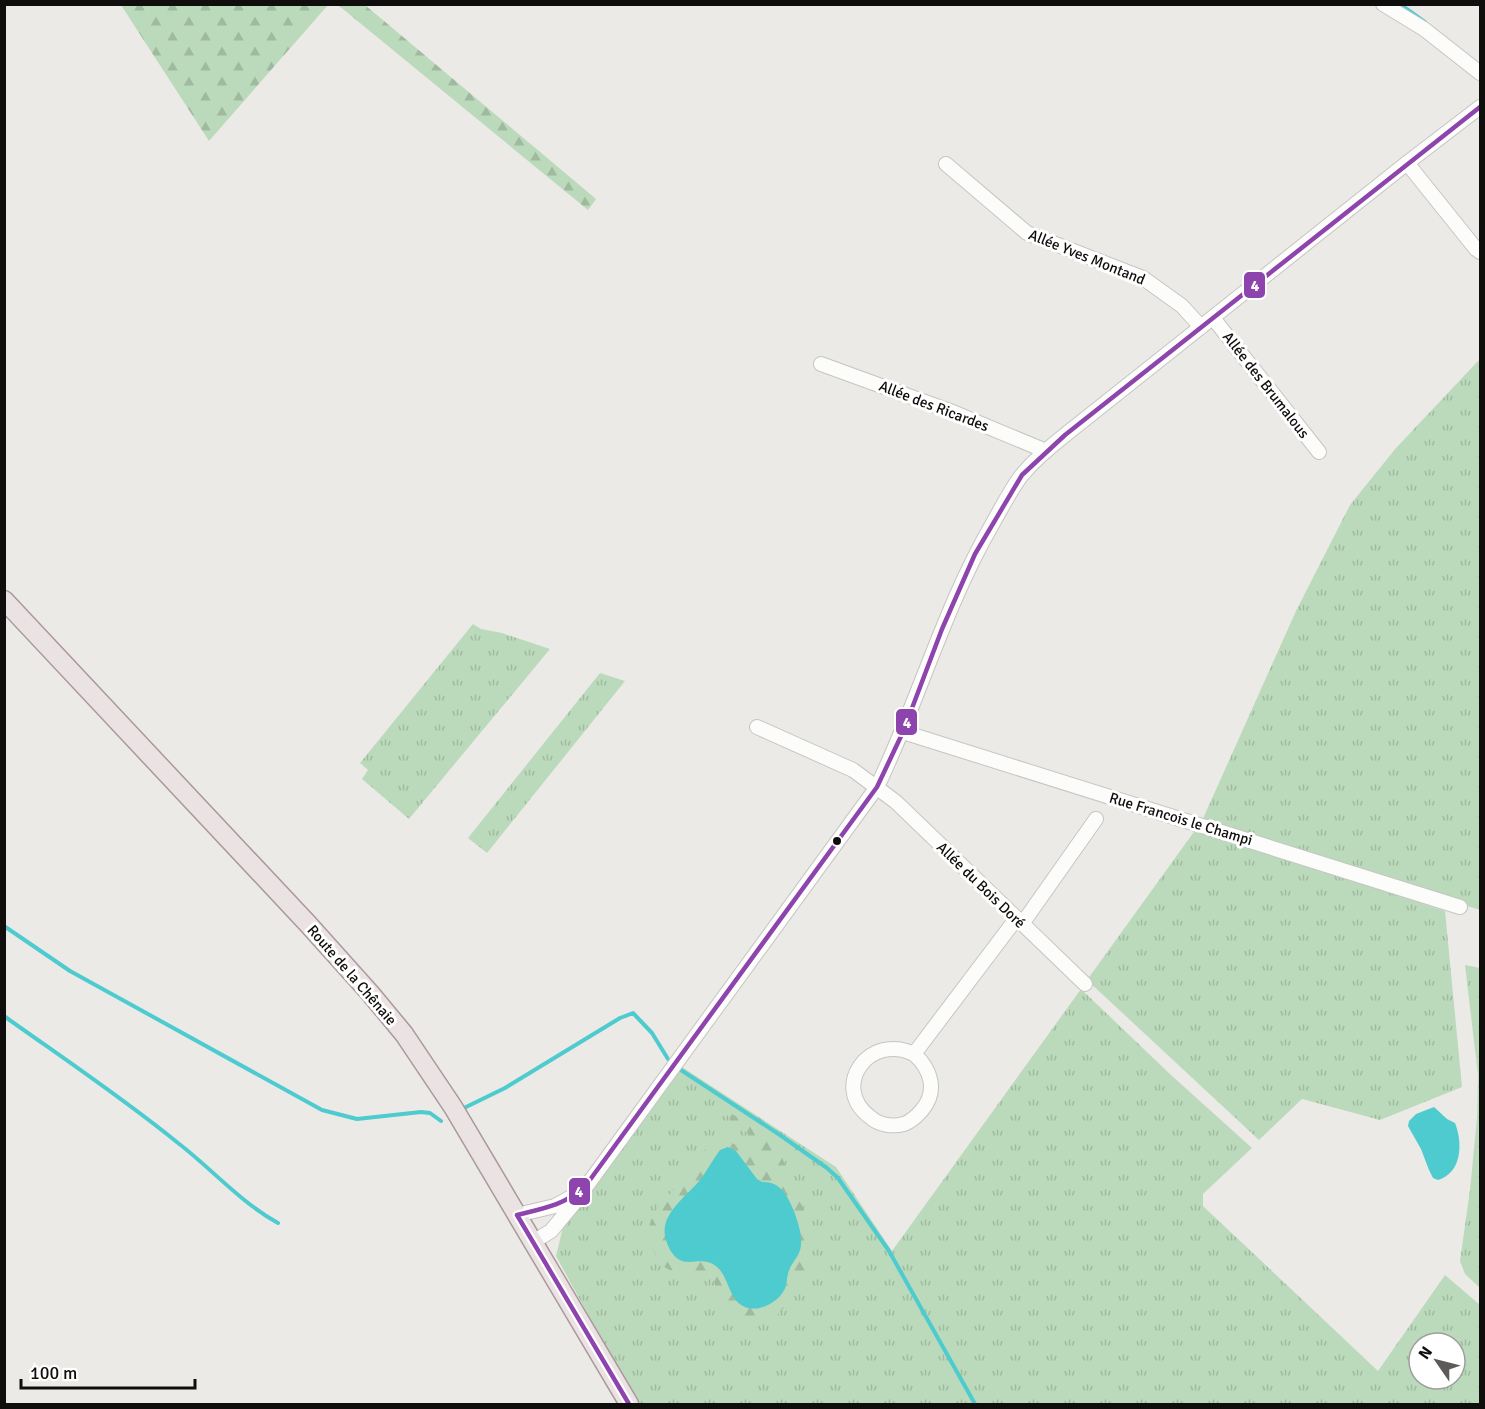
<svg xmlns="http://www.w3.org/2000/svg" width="1485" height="1409" font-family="Signika,sans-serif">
	<defs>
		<pattern id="grass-tufts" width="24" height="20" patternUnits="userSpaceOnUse" patternTransform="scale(1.5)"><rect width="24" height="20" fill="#bbdabb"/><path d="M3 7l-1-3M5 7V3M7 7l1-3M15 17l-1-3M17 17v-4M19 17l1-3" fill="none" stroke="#a0baa0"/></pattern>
		<pattern id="forest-firs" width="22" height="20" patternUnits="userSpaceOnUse" patternTransform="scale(1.5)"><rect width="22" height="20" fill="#bbdabb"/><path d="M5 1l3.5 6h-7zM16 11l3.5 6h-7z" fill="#a0baa0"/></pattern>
	</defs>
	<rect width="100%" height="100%" fill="#eceae7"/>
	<!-- grass -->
	<g fill="url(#grass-tufts)" fill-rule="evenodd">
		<polygon points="1480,359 1480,910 1201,823 1296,611 1350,505 1396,448"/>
		<polygon points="473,624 481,629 502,633 550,649 409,819 362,779 368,770 360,763"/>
		<polygon points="600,673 625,681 487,853 468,838"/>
		<polygon points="1196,829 1445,911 1462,1087 1380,1120 1302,1099 1259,1140 1087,980"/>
		<polygon points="1465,965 1480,968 1480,1288 1465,1274 1460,1261 1470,1190 1477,1118 1478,1075"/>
		<path d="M1081 989 1171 1075 1252 1148 1203 1194V1206L1378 1371 1445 1275 1480 1305V1404H637L556 1256 563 1227 682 1067 836 1167 892 1251ZM1419 1343H1455V1379H1419Z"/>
	</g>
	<!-- forest -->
	<g fill="url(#forest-firs)" fill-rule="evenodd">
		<polygon points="121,5 328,5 209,141"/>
		<polygon points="338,5 365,5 596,199 588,210"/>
		<path d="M725 1112 732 1114 769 1136 778 1146 786 1168 798 1190 813 1239 810 1261 798 1291 773 1320 754 1316 729 1318C718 1305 715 1292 714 1275L710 1271C694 1274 668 1276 659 1261 653 1251 648 1242 649 1231 649 1212 670 1196 681 1181 692 1167 703 1152 714 1137L728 1141 756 1155C755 1134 749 1135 734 1124 731 1122 728 1116 725 1112ZM728 1147C744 1155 748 1172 762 1182H770C786 1201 800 1215 801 1241 802 1252 796 1258 791 1266 787 1273 788 1282 785 1288 780 1299 763 1311 751 1308 717 1298 736 1254 687 1262L664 1234C667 1208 687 1198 701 1179 708 1169 713 1159 720 1150Z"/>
	</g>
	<!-- water -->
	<g fill="#4ecbce">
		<path d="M1434 1107 1447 1119 1455 1123C1463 1143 1462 1173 1438 1180L1433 1178 1429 1170 1421 1149 1408 1126 1409 1121 1416 1114Z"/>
		<path d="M728 1147 736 1151 757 1179 762 1182C779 1181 787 1194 793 1209 797 1219 802 1234 801 1244 801 1254 794 1260 790 1268 787 1274 787 1280 786 1286 781 1301 760 1313 745 1307 729 1301 729 1277 717 1267 702 1255 691 1267 678 1259 672 1255 668 1247 666 1240 658 1215 686 1197 700 1180 707 1171 713 1159 720 1150Z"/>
	</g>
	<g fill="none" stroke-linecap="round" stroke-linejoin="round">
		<!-- stream -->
		<g stroke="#4ecbce" stroke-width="4">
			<polyline points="1400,4 1425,22"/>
			<polyline points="4,926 70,971 322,1110 357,1119 421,1112 430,1113 441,1121"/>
			<path d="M4 1016C63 1058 123 1098 178 1143 212 1169 240 1202 278 1223"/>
			<polyline points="681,1070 780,1135 827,1168 838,1178 889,1251 975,1404"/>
			<polyline points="464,1108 505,1088 620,1018 633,1013 652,1033 668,1059"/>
		</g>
		<defs>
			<g id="minor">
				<polyline points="1383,4 1424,29 1480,73"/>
				<polyline points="1407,163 1476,249 1480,252"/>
				<polyline points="946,164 1027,233 1143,278 1182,306 1201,327"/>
				<polyline points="1213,318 1319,452"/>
				<polyline points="821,364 950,411 1046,451"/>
				<polyline points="757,727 853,770 896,802 1085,984"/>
				<polyline points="903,732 1460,907"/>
				<polyline points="1022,924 1096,819"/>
				<path d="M914 1054C931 1069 938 1091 922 1110 917 1116 912 1121 904 1124 892 1127 879 1125 870 1117 830 1087 869 1032 914 1054L1016 919"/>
				<polyline points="517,1215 555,1206 575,1195"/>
				<path d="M533 1242 551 1231 575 1202 877 787C919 700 944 607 993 523 1002 507 1010 491 1021 476 1034 460 1049 448 1065 435L1407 163 1480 107"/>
			</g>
			<polyline id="major" points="4,600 308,924 370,993 404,1034 453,1107 629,1404"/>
		</defs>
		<!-- minor casing -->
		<use href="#minor" stroke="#c6c5c2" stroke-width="16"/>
		<!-- major casing -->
		<use href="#major" stroke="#aa999b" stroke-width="21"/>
		<!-- minor -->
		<use href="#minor" stroke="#fcfcfb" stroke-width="14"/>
		<!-- major -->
		<use href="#major" stroke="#ebe2e4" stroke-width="18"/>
		<defs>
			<path id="bus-1" d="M629 1404 517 1215C545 1208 561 1206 584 1188L877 787 903 732 942 629 975 554 1022 475 1065 435 1480 107"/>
		</defs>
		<!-- bus-1 casing -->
		<use href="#bus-1" stroke="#fff" stroke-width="9"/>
		<!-- bus-1 -->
		<use href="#bus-1" stroke="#8e44ad" stroke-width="4.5"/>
	</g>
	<!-- markers -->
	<circle fill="#0f0e0c" stroke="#fff" stroke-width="2" cx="837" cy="841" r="5"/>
	<g text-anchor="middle" stroke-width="6" stroke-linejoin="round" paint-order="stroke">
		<!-- street labels -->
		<g font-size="15" fill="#0f0e0c" stroke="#fff">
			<text transform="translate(1087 257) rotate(22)" y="5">Allée Yves Montand</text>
			<text transform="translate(1266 385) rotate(52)" y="5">Allée des Brumalous</text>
			<text transform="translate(934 406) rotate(21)" y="5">Allée des Ricardes</text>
			<text transform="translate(1181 819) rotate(17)" y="5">Rue Francois le Champi</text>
			<text transform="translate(981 885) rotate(44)" y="5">Allée du Bois Doré</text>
			<text transform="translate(352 975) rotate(49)" y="5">Route de la Chênaie</text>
		</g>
	</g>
	<g stroke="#fff" stroke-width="2">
		<rect x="1243" y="271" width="23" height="28" rx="6" fill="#8e44ad"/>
		<rect x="895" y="708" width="23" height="28" rx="6" fill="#8e44ad"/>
		<rect x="568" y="1177" width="23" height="29" rx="6" fill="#8e44ad"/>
	</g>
	<g font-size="16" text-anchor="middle" font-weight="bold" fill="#fff">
		<text x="1255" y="291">4</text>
		<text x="907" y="728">4</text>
		<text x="579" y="1197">4</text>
	</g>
	<!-- border -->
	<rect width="1485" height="1409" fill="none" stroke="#0f0e0c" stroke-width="12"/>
	<!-- north arrow -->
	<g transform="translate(1437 1361) rotate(305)"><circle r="28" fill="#ffffff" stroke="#9f9f9e" stroke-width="1.5"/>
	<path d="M0-4.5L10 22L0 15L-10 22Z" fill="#5c5b59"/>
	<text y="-9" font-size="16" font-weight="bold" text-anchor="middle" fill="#0f0e0c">N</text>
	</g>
	<!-- scale -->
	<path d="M21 1379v9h174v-9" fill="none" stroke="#0f0e0c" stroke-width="3"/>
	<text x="30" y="1379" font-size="18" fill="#0f0e0c" stroke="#ffffff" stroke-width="4.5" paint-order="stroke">100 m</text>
</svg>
